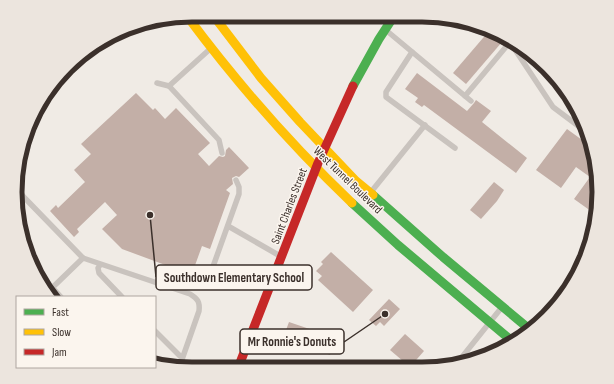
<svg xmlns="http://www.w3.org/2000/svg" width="614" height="384" font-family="'Sofia Sans Condensed',sans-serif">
	<rect width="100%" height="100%" fill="#f0ebe5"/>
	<!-- building -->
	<g fill="#c3afa7">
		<polygon points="489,31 502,42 466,84 453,73"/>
		<polygon points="417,73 467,111 474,103 476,100 491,111 482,122 527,158 516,173 424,105 422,107 415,102 418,98 405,89"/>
		<polygon points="136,93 153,110 155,108 165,119 176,108 210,143 198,154 209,166 219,156 223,157 225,156 226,150 229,147 249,168 239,177 236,176 232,178 233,184 226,190 230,193 210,249 202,246 189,282 165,274 168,266 122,249 102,229 117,215 105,202 77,229 79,232 74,237 50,211 56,205 58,208 85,182 74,170 91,154 81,144"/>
		<polygon points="567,129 589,145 598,169 595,214 574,199 590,177 576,167 561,188 536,170"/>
		<polygon points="494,182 504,190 497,201 481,219 470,210"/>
		<polygon points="331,252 373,290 353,312 318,280 322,276 316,271 323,264 321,262"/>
		<polygon points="389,299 400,309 384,326 380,322 376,326 369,320"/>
		<polygon points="289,322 336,338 330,355 283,338"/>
		<polygon points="405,334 424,351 410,367 390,350"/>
	</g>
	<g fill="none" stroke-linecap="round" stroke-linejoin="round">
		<!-- lane -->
		<g stroke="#c9c3be" stroke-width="5.5">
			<polyline points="387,31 471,101"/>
			<polyline points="508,39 553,107 585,131"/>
			<polyline points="210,49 169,86 219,140 222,153"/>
			<polyline points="412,52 386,92 386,97 455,148"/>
			<polyline points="157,83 169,86"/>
			<polyline points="465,96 510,42"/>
			<polyline points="16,189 83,258"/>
			<polyline points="371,192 425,125"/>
			<polyline points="228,226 280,256"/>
			<polyline points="100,265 98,268 99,273 122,297"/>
			<polyline points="36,270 61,297"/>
			<polyline points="210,275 239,194 239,187 236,180"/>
			<path d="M53 287 83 258 190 294C198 299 200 302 199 311L179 368"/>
			<polyline points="155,331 182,358"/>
			<polyline points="458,362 502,307"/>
		</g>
		<!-- fast -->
		<g stroke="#4caf50" stroke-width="9">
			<polyline points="353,86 379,39 394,16"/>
			<polyline points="373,195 443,257 528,328"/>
			<polyline points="352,203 398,245 512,341"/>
		</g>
		<!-- slow -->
		<g stroke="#ffc107" stroke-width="9">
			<polyline points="213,15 261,78 300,122 356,181 373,195"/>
			<path d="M187 16C237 83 291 145 352 203"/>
		</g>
		<!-- jam -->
		<polyline stroke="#c62828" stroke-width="9" points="238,368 318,163 353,86"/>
	</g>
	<g text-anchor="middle" stroke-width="3" stroke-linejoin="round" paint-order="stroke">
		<!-- street labels -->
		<g font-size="12" fill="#3b302b" stroke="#fbf5ee">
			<text transform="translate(348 180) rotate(44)" y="4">West Tunnel Boulevard</text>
			<text transform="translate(289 206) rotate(-69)" y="4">Saint Charles Street</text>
		</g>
	</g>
	<!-- crop -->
	<path d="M0 0H614V384H0ZM192 22H422A170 170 0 0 1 592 192V192A170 170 0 0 1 422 362H192A170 170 0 0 1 22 192V192A170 170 0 0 1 192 22Z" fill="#ece5de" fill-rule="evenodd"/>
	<path fill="none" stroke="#3b302b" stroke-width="5" d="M192 22H422A170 170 0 0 1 592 192V192A170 170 0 0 1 422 362H192A170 170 0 0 1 22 192V192A170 170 0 0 1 192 22Z"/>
	<!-- callouts -->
	<path fill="none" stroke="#3b302b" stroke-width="1.5" d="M150 215L156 277M385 314L344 342"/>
	<g fill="#3b302b" stroke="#fbf5ee" stroke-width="1.5">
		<circle cx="150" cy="215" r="4"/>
		<circle cx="385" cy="314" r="4"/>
	</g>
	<g fill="#fbf5ee" stroke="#3b302b" stroke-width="1.5">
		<rect x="156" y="265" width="156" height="25" rx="4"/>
		<rect x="240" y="329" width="104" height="25" rx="4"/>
	</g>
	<g font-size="13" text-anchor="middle" font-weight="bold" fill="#3b302b">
		<text x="234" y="282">Southdown Elementary School</text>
		<text x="292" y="346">Mr Ronnie's Donuts</text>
	</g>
	<!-- legend -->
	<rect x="16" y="296" width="140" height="72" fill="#fbf5ee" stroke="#aea6a0"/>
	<rect x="24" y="309" width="20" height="6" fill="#4caf50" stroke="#aea6a0"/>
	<text x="52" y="316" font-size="12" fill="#3b302b">Fast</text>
	<rect x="24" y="329" width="20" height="6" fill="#ffc107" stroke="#aea6a0"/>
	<text x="52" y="336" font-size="12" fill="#3b302b">Slow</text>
	<rect x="24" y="349" width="20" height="6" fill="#c62828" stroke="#aea6a0"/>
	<text x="52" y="356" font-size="12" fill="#3b302b">Jam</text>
</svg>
